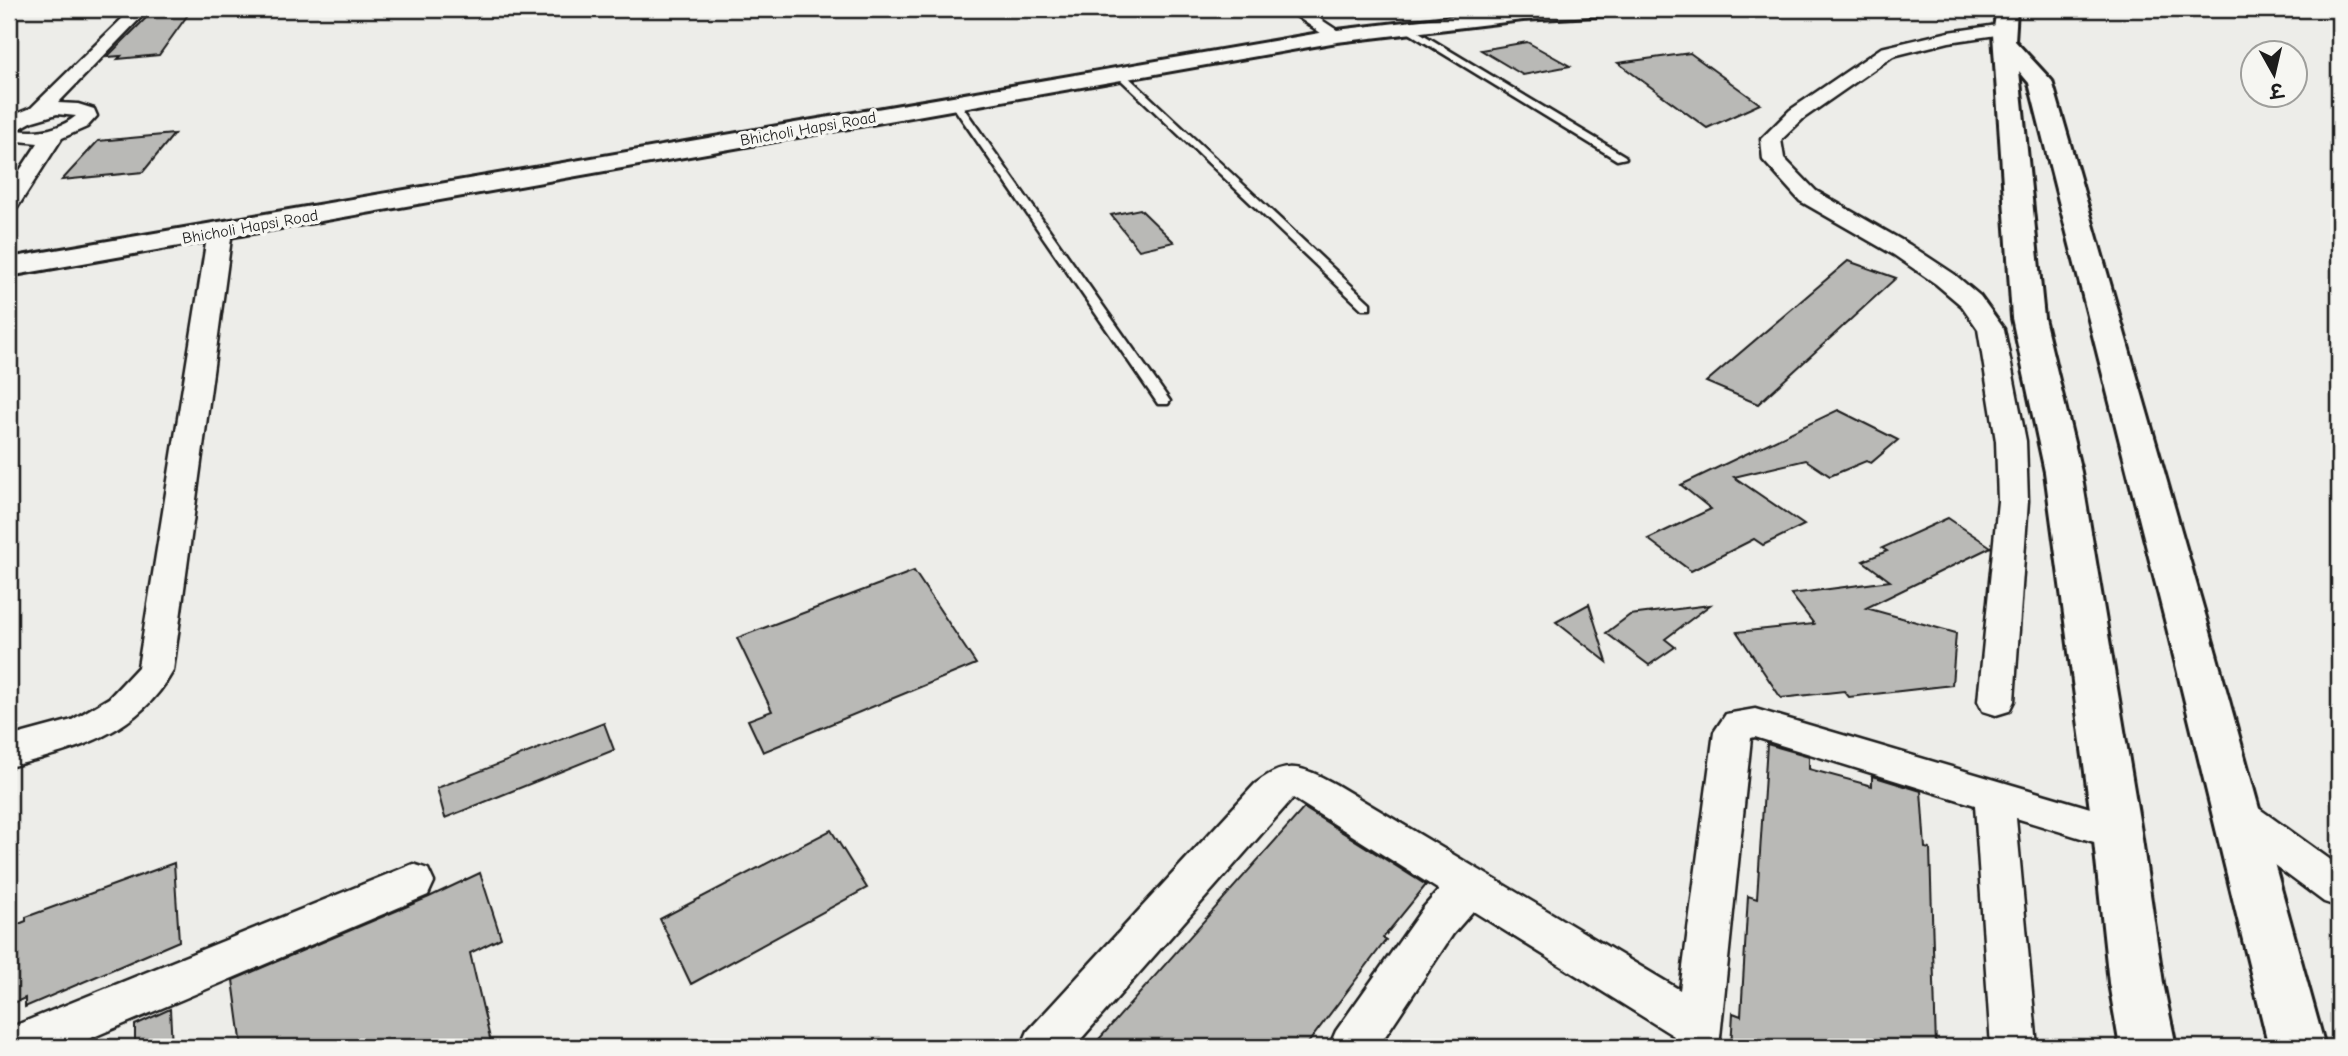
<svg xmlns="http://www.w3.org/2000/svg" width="2348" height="1056" font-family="'Comic Neue','Playpen Sans Deva',sans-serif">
	<rect width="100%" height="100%" fill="#edede9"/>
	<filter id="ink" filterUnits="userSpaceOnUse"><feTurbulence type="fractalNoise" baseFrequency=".0143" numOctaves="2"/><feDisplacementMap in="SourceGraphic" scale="14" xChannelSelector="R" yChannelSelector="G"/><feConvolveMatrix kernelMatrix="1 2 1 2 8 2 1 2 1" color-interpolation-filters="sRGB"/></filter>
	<g filter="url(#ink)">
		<!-- building -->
		<g fill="#b9b9b6" stroke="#1c1c1c" stroke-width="2">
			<polygon points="192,9 159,55 118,59 121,56 107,57 152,12"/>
			<polygon points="1527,42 1570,66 1523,75 1481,50"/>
			<polygon points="1690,53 1760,104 1707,128 1618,63"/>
			<polygon points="174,134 143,172 62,180 98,141"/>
			<polygon points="1140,209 1174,242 1139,250 1111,215"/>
			<polygon points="1848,261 1896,278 1758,404 1706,382"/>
			<polygon points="1838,410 1898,440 1871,463 1866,461 1830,476 1806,460 1734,477 1804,525 1763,545 1754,539 1691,571 1648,539 1711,509 1681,485"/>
			<polygon points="1948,518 1991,547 1866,608 1956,633 1952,685 1849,697 1844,691 1781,698 1737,632 1814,624 1791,594 1890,581 1863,561 1887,551 1882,548"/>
			<polygon points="914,571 976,664 763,752 748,720 772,711 737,638"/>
			<polygon points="1589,604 1607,662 1556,622"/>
			<polygon points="1710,605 1665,639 1675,647 1649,665 1606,633 1630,615"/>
			<polygon points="604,723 614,750 445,818 437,788"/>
			<polygon points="1767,744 1809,756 1809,769 1872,786 1872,776 1921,791 1925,848 1930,849 1936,1047 1731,1047 1733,1013 1741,1016 1748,896 1757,899"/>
			<polygon points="1304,808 1426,885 1383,938 1386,940 1305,1047 1092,1047"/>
			<polygon points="831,830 867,888 691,984 660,919"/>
			<polygon points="174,863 179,941 25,1007 25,998 9,1005 9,928 26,921 26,917"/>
			<polygon points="480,873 501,938 470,953 492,1047 242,1047 233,980 429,897"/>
			<polygon points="170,1009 172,1047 135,1047 135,1025"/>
		</g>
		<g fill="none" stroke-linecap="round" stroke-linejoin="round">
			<defs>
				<g id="lane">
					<polygon points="1409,26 1625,156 1626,158 1617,160 1406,31 1405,29"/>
					<polygon points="1117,72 1123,72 1370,303 1370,309 1362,309 1117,76"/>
					<polygon points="952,100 958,100 1170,401 1168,404 1158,404 950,102"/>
				</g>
				<g id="street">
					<path d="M132 9H149L58 103 78 104 94 109 97 116 87 127 62 138 17 208 9 210V187L38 143 9 140V117L31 108ZM57 114 76 116C59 130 38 133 17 130L33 121Z"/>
					<polygon points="1286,9 1305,9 1346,36 1343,40 1331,40"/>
					<polygon points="2004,24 2013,29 2010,33 1949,42 1893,56 1804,118 1781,140 1784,158 1816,191 1910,245 1954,274 1980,296 2004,329 2026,441 2028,501 2014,701 2009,711 1996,715 1983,711 1978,701 1998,501 1996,441 1978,329 1962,306 1936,284 1894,255 1800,201 1763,160 1761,139 1790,110 1881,48 1949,32"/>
					<path d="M220 224 228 226 232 231 173 671C137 735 74 750 9 767V737L72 720 109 698 138 667 208 231 212 226Z"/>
					<path d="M1755 709 2131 820 2137 832 2131 844 2117 849 2016 818 2037 1047H1991L1975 805 1755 737 1751 738 1719 1047H1673L1674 1036 1473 911 1453 934 1378 1047H1329L1336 1031 1423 908 1439 890 1293 798 1074 1047H1021L1028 1031 1255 784C1287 759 1301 766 1335 784L1680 990 1714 732 1726 714Z"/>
					<polygon points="2236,798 2250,802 2339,866 2339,907 2324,902 2222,826 2216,814 2222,802"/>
					<polygon points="413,864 428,869 434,882 428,895 70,1047 9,1047 9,1028"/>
				</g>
				<g id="secondary">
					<polygon points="1515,9 1620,9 1617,13 1610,15 1523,20 1337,42 9,276 9,258 1337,30"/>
					<polygon points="1997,9 2017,9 2015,41 2052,81 2209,628 2325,1047 2269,1047 2167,628 2029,83 2019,71 2044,318 2081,472 2141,832 2163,983 2176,1047 2120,1047 2109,983 2093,832 2045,472 2012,318 1993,34"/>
				</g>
			</defs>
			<!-- lane casing -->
			<use href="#lane" stroke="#1c1c1c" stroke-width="5"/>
			<!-- street casing -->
			<use href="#street" stroke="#1c1c1c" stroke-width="5"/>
			<!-- secondary casing -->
			<use href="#secondary" stroke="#1c1c1c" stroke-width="6"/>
			<!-- lane -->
			<use href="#lane" fill="#f6f6f2" fill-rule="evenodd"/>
			<!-- street -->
			<use href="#street" fill="#f6f6f2" fill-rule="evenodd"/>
			<!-- secondary -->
			<use href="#secondary" fill="#f6f6f2" fill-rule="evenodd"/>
		</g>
	</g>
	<g text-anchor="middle" stroke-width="7" stroke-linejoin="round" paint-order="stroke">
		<!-- far-street labels -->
		<g font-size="16" fill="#1c1c1c" stroke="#f6f6f2">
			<text transform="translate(808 128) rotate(-10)" y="6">Bhicholi Hapsi Road</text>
			<text transform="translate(250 226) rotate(-10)" y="6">Bhicholi Hapsi Road</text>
		</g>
	</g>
	<!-- margin -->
	<rect width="2348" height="1056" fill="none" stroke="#f6f6f2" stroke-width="35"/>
	<rect x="18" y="18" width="2313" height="1021" fill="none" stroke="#1c1c1c" stroke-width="2.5" filter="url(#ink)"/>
	<!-- north arrow -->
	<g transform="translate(2274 74) rotate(172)"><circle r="33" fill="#f6f6f2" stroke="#9f9f9c" stroke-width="2"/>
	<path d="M0-5L12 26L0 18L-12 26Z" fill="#1c1c1c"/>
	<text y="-10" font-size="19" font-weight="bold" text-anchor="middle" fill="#1c1c1c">उ</text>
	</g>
</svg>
